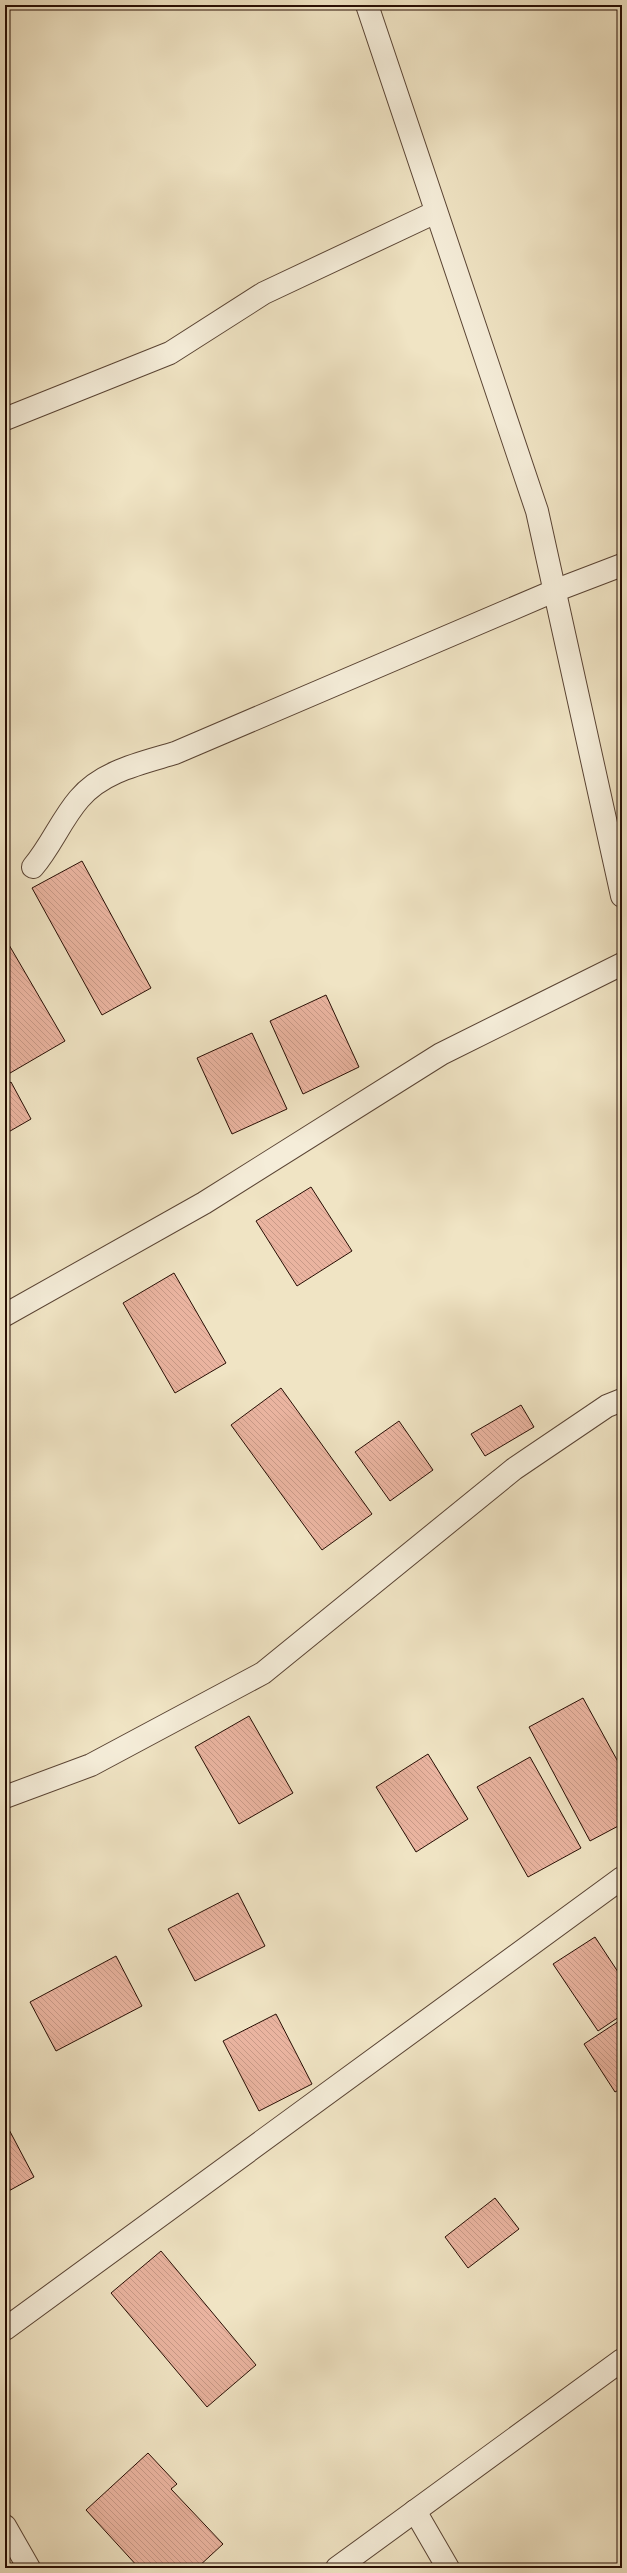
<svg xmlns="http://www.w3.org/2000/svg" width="627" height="2573" font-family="'Libre Caslon Text',serif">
	<defs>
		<pattern id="building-back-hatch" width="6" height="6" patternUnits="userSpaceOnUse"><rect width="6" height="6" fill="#eab4a0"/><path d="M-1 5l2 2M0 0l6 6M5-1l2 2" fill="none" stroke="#c99a88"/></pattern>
	</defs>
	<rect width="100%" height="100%" fill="#f0e4c4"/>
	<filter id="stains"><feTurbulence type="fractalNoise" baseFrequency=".005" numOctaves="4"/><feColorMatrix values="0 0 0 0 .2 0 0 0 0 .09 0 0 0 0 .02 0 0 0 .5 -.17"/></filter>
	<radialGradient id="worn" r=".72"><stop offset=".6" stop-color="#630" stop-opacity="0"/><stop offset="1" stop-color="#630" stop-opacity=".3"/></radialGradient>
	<!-- building -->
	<g fill="url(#building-back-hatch)" stroke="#280e04">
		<polygon points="82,861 151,988 102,1015 32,888"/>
		<polygon points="5,938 65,1041 5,1076"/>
		<polygon points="326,995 359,1067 303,1094 270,1021"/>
		<polygon points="252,1033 287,1109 232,1134 197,1058"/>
		<polygon points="11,1082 31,1119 5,1134 5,1086"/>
		<polygon points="311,1187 352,1251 297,1286 256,1221"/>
		<polygon points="174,1273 226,1363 175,1393 123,1303"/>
		<polygon points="281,1388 372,1514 322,1550 231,1425"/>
		<polygon points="521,1405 534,1427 485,1456 471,1434"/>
		<polygon points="399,1421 433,1470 390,1501 355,1452"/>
		<polygon points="583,1698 622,1769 622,1824 590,1841 529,1727"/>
		<polygon points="249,1716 293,1793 239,1824 195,1747"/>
		<polygon points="428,1754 468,1819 416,1852 376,1787"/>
		<polygon points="530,1757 581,1848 528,1877 477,1787"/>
		<polygon points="238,1893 265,1946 195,1981 168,1929"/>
		<polygon points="595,1937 622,1978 622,2015 598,2031 553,1964"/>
		<polygon points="116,1956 142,2006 56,2051 30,2002"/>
		<polygon points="276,2014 312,2084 259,2111 223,2041"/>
		<polygon points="622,2019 622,2088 615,2092 584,2044"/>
		<polygon points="5,2122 34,2177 5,2193"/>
		<polygon points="495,2198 519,2229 468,2268 445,2237"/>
		<polygon points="161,2251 256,2365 207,2407 111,2293"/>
		<polygon points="148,2453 177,2484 171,2489 223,2544 197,2568 139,2568 86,2510"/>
	</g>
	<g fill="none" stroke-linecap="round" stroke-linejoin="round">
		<defs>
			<g id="minor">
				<polyline points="367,5 537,511 622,896"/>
				<polyline points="5,419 170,353 264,293 436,212"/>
				<path d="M33 867C51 846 61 820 79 799 102 771 142 763 175 753L554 591 622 565"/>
				<polyline points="5,1315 204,1203 441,1054 622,964"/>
				<polyline points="5,1797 91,1765 263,1673 514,1469 607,1406 622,1400"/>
				<polyline points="5,2329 622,1878"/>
				<polyline points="415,2511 448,2568"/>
				<polyline points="5,2526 29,2568"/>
				<polyline points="337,2568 622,2360"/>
			</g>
		</defs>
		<!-- minor casing -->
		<use href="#minor" stroke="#5a4434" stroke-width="24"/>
		<!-- minor -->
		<use href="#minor" stroke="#f5edd9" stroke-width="22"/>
	</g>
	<!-- margin -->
	<rect width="627" height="2573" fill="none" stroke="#f0e4c4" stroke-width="20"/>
	<rect x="6" y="6" width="615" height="2561" fill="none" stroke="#280e04" stroke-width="2"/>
	<rect x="10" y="10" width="607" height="2553" fill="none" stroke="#280e04"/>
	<rect width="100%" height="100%" filter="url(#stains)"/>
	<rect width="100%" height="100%" fill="url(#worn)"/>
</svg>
